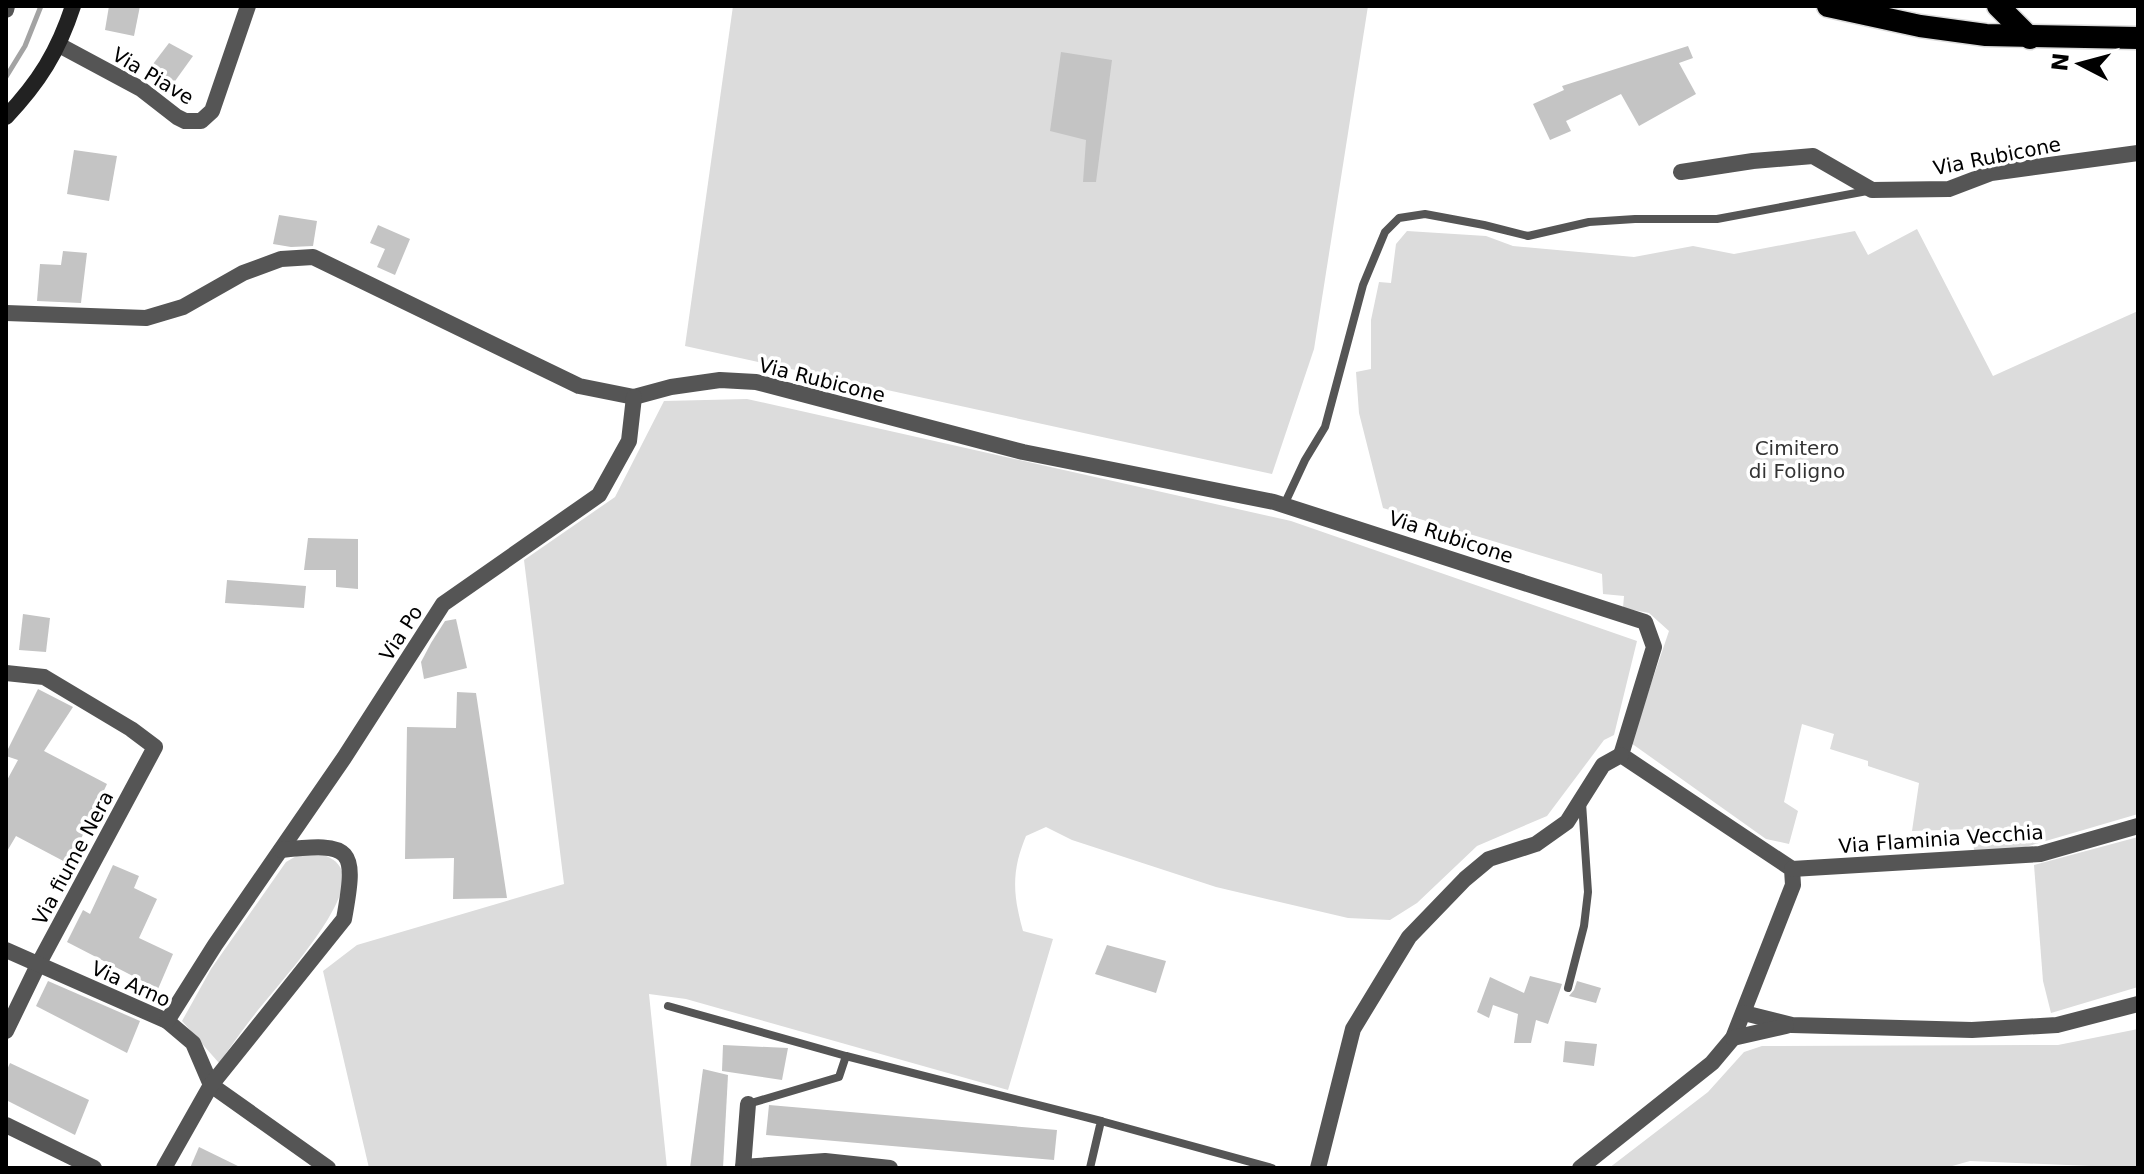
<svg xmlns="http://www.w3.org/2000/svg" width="2144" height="1174" font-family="'DejaVu Sans',sans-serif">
	<rect width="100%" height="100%" fill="#fff"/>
	<!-- green -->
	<g fill="#dcdcdc">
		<polygon points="733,6 1368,6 1314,349 1272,474 685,346"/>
		<polygon points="1917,229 1993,376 2138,311 2138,814 2015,850 1975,854 1970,829 1912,831 1919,783 1868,766 1868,761 1830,749 1834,734 1802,724 1784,802 1798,811 1789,844 1766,839 1631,743 1669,631 1649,613 1623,608 1624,596 1603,594 1602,574 1383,508 1359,413 1356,372 1371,369 1371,320 1379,282 1391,283 1396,244 1407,231 1486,236 1513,246 1634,257 1693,246 1734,254 1855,231 1868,255"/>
		<path d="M747 399 1291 521 1637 641 1614 735 1604 740 1547 816 1477 846 1417 903 1390 920 1348 918 1216 887 1072 840 1046 827 1026 836C1011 872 1013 895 1023 931L1053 939 1008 1090 686 999 649 994 667 1168H369L323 971 357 945 564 884 524 560 615 497 664 401Z"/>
		<polygon points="2138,837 2138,987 2051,1013 2043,981 2034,865"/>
		<path d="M305 851C320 853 340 857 343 875 348 912 270 993 248 1023 238 1036 229 1049 219 1063L182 1021 211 969 286 862Z"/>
		<polygon points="2138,1029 2138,1168 1970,1161 1945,1168 1609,1168 1708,1092 1744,1052 1762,1046 2058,1045"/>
	</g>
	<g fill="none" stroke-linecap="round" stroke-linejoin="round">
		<!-- stream -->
		<polyline stroke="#a3a3a3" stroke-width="5" points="6,77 25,46 41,6"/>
	</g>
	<!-- building -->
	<g fill="#c4c4c4">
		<polygon points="109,6 140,6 134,36 105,30"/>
		<polygon points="169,43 193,56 170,88 150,68"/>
		<polygon points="1688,46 1693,58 1679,63 1696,94 1639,126 1621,94 1566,121 1571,131 1550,140 1533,104 1564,90 1562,86"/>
		<polygon points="1061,52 1112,60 1096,182 1083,182 1086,140 1050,131"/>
		<polygon points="74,150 117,156 109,201 67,194"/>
		<polygon points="279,215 317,221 313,246 291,247 273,244"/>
		<polygon points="378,225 410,239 395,275 377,267 385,249 370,243"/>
		<polygon points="63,251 87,253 81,303 37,301 40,264 61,265"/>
		<polygon points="308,538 358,539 358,589 336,587 336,570 304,570"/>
		<polygon points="227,580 306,586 304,608 225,603"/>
		<polygon points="23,614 50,618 46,652 19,650"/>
		<polygon points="456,619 467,668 424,679 421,662 431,643 445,621"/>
		<polygon points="38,689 73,707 44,751 107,784 69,864 16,836 6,853 6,782 18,760 6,756 6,753"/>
		<polygon points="457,692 476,693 507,898 453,899 454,858 405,859 407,727 456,728"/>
		<polygon points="113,865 139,876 134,888 157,899 139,938 173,954 158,989 67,942 83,910 90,914"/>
		<polygon points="1107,945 1166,961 1156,993 1095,974"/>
		<polygon points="1530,976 1562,984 1561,987 1548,1024 1536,1020 1531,1043 1514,1043 1518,1014 1493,1005 1489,1018 1477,1012 1490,977 1524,993"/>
		<polygon points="48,981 140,1021 127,1053 36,1006"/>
		<polygon points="1577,981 1601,988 1596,1003 1569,996 1574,990"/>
		<polygon points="1565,1041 1597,1044 1594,1066 1563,1062"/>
		<polygon points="723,1045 788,1048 782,1080 722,1071"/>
		<polygon points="10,1063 89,1100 75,1135 6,1100 6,1072"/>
		<polygon points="703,1069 728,1075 723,1168 690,1168"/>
		<polygon points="769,1105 1057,1130 1054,1160 766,1135"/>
		<polygon points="199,1147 242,1168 190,1168"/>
	</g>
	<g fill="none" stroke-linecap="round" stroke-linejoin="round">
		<defs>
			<g id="trunk">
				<polyline points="1828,6 1920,26 1986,35 2138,38"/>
				<polyline points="1998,6 2030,38"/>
			</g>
		</defs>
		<!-- trunk casing -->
		<use href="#trunk" stroke="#dbdbdb" stroke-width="25"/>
		<!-- service -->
		<g stroke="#555" stroke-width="8">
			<polyline points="1284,505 1305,460 1325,427 1363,285 1385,232 1399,218 1425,214 1484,225 1528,236 1589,222 1635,219 1717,219 1867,191"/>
			<polyline points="1568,988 1584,926 1588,892 1582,803"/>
			<polyline points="668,1006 846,1056 1101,1121 1090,1168"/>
			<polyline points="748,1104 839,1077 846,1056"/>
			<polyline points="1101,1121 1272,1168"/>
		</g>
		<!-- minor -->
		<g stroke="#555" stroke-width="16">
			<polyline points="6,10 7,6"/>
			<polyline points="59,45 141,89 177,117 185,121 201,121 212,111 248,6"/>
			<polyline points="1681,172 1753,161 1813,156 1872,190 1949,189 1991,173 2138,153"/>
			<polyline points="6,313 146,318 183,307 243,273 281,259 313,257 579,386 634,397 671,387 720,380 756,382 1023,452 1274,502 1645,622 1654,647 1621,755 1792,869 1793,885 1733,1038 1712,1063 1580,1168"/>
			<polyline points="6,673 44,677 131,729 155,747 38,965 6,1031"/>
			<polyline points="1792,869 2040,854 2138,826"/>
			<polyline points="6,950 167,1021 193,1043 211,1085"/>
			<polyline points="1744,1013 1792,1025 1972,1030 2057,1025 2138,1004"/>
			<polyline points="167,1021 215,945 344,758 443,604 599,495 629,441 634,397"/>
			<polyline points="1733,1038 1786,1026"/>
			<polyline points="211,1085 328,1168"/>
			<polyline points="6,1125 94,1168"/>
			<polyline points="743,1167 825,1161 890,1168"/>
			<path d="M164 1168 211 1085 344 919C357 848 353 842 281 850"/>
			<polyline points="743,1168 748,1104"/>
			<polyline points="1318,1168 1353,1029 1409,937 1465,879 1489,859 1536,844 1567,822 1603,765 1621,755"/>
		</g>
		<!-- secondary -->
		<path stroke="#222" stroke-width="16" d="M6 117C39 82 58 52 73 6"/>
		<!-- trunk -->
		<use href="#trunk" stroke="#000" stroke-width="22"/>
	</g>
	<g text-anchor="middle" stroke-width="7" stroke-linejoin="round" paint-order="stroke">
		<!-- street labels -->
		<g font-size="20" fill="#000" stroke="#fff">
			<text transform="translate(153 76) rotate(31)" y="7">Via Piave</text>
			<text transform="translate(1997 156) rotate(-11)" y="7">Via Rubicone</text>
			<text transform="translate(822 380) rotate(14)" y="7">Via Rubicone</text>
			<text transform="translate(1451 537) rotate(18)" y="7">Via Rubicone</text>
			<text transform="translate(401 633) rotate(-57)" y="7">Via Po</text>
			<text transform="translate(1941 839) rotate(-4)" y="7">Via Flaminia Vecchia</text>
			<text transform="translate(73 858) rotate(-62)" y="7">Via fiume Nera</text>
			<text transform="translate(131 984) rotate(24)" y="7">Via Arno</text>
		</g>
		<!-- park labels -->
		<g font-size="20" fill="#333" stroke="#fff">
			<text x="1797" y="455">Cimitero<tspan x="1797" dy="23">di Foligno</tspan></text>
		</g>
	</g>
	<!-- border -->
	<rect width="2144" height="1174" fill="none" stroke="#000000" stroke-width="16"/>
	<!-- north arrow -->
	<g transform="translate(2080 64) rotate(276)" stroke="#ffffff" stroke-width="6" paint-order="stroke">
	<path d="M0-6L14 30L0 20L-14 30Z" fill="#000000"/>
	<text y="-12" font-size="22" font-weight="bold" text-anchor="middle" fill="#000000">N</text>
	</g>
</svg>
